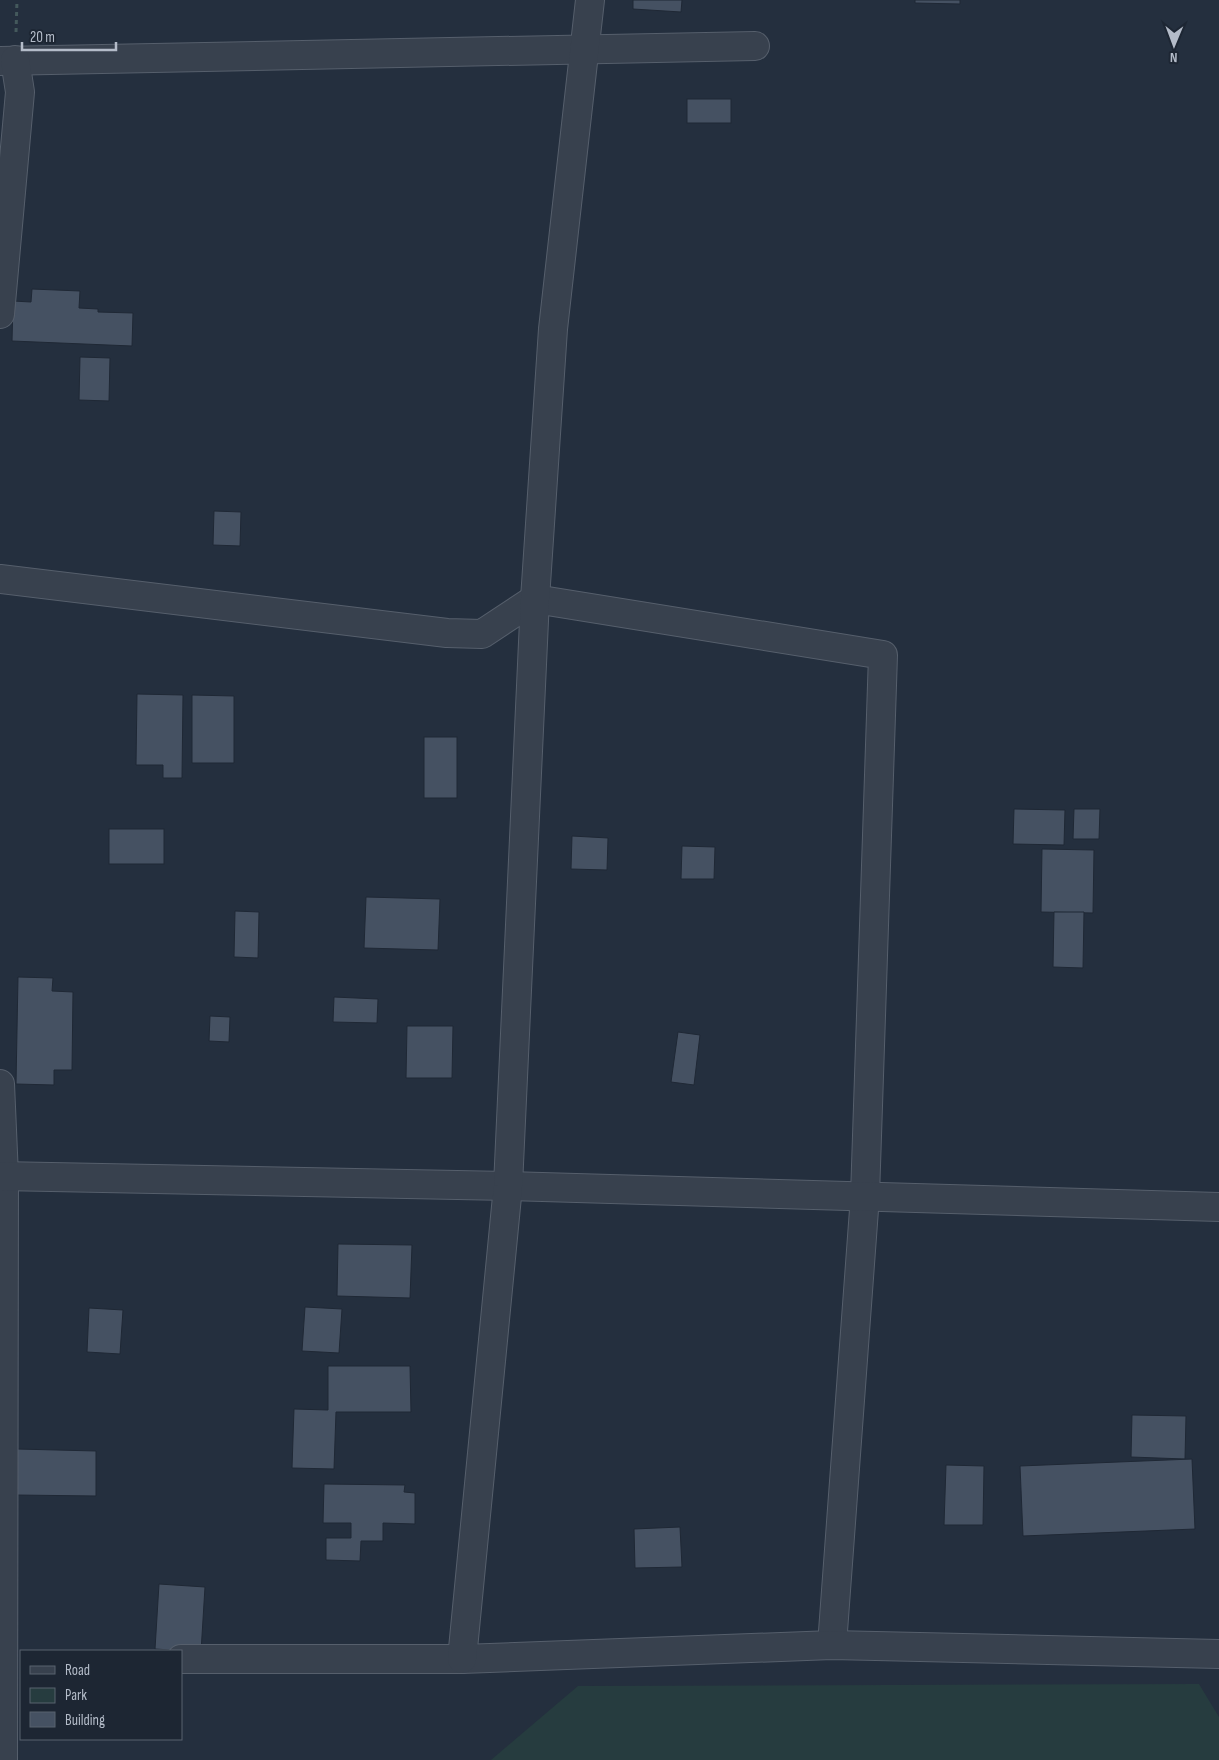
<svg xmlns="http://www.w3.org/2000/svg" width="1219" height="1760" font-family="'Sofia Sans Condensed',sans-serif">
	<rect width="100%" height="100%" fill="#242f3e"/>
	<!-- green -->
	<polygon fill="#263c3f" points="1199,1684 1219,1717 1219,1760 491,1760 578,1686"/>
	<!-- building -->
	<g fill="#455162" stroke="#1f2835">
		<polygon points="633,0 682,0 681,12 633,9"/>
		<polygon points="915,0 960,0 960,4 915,3"/>
		<rect x="687" y="99" width="44" height="24"/>
		<polygon points="32,289 80,291 79,308 98,309 98,312 133,313 132,346 12,341 13,301 31,302"/>
		<polygon points="80,357 110,358 109,401 79,400"/>
		<polygon points="214,511 241,512 240,546 213,545"/>
		<polygon points="137,694 183,695 182,778 163,778 163,765 136,765"/>
		<polygon points="192,695 234,696 234,763 192,763"/>
		<rect x="424" y="737" width="33" height="61"/>
		<polygon points="1014,809 1065,810 1064,845 1013,844"/>
		<polygon points="1074,809 1100,809 1099,839 1073,839"/>
		<rect x="109" y="829" width="55" height="35"/>
		<polygon points="572,836 608,838 607,870 571,869"/>
		<polygon points="682,846 715,847 714,879 681,879"/>
		<polygon points="1042,849 1094,850 1093,913 1041,912"/>
		<polygon points="366,897 440,899 438,950 364,948"/>
		<polygon points="235,911 259,912 258,958 234,957"/>
		<polygon points="1054,912 1084,912 1083,968 1053,967"/>
		<polygon points="18,977 53,978 52,991 73,992 72,1070 54,1070 54,1085 16,1084"/>
		<polygon points="334,997 378,999 377,1023 333,1022"/>
		<polygon points="210,1016 230,1017 229,1042 209,1041"/>
		<polygon points="407,1026 453,1026 452,1078 406,1078"/>
		<polygon points="678,1032 700,1035 694,1085 671,1082"/>
		<polygon points="338,1244 412,1245 410,1298 337,1296"/>
		<polygon points="305,1307 342,1309 339,1353 302,1351"/>
		<polygon points="89,1308 123,1310 120,1354 87,1352"/>
		<polygon points="328,1366 410,1366 411,1412 336,1412 334,1469 292,1468 294,1409 328,1410"/>
		<polygon points="1132,1415 1186,1416 1185,1459 1131,1457"/>
		<polygon points="17,1449 96,1451 96,1496 16,1495"/>
		<polygon points="1192,1459 1195,1529 1023,1536 1020,1466"/>
		<polygon points="946,1465 984,1466 983,1525 944,1525"/>
		<polygon points="324,1484 405,1485 404,1492 415,1493 415,1524 383,1523 383,1541 361,1541 360,1561 326,1560 326,1538 351,1538 351,1523 323,1523"/>
		<polygon points="680,1527 682,1567 635,1568 634,1529"/>
		<polygon points="159,1584 205,1587 201,1652 155,1649"/>
	</g>
	<g fill="none" stroke-linecap="round" stroke-linejoin="round">
		<defs>
			<g id="minor">
				<polyline points="0,61 755,46"/>
				<polyline points="0,314 20,92 15,60"/>
				<polyline points="0,579 447,633 482,634 535,599 883,655 865,1196 832,1645"/>
				<polyline points="0,1084 4,1176 3,1760"/>
				<polyline points="0,1176 508,1186 1219,1207"/>
				<polyline points="181,1659 462,1659 832,1645 1219,1654"/>
				<polyline points="462,1659 508,1186 535,599 553,329 590,0"/>
			</g>
		</defs>
		<!-- minor casing -->
		<use href="#minor" stroke="#565f6c" stroke-width="30"/>
		<!-- path -->
		<polyline stroke="#44595c" stroke-width="3" stroke-dasharray="4 4" stroke-linecap="butt" points="16,32 17,0"/>
		<!-- minor -->
		<use href="#minor" stroke="#38414e" stroke-width="28"/>
	</g>
	<!-- legend -->
	<rect x="20" y="1650" width="162" height="90" fill="#1d2633" stroke="#59626f"/>
	<rect x="30" y="1666" width="25" height="8" fill="#38414e" stroke="#59626f"/>
	<text x="65" y="1675" font-size="15" fill="#b4bcc9">Road</text>
	<rect x="30" y="1688" width="25" height="15" fill="#263c3f" stroke="#59626f"/>
	<text x="65" y="1700" font-size="15" fill="#b4bcc9">Park</text>
	<rect x="30" y="1712" width="25" height="15" fill="#455162" stroke="#59626f"/>
	<text x="65" y="1725" font-size="15" fill="#b4bcc9">Building</text>
	<!-- north arrow -->
	<g transform="translate(1174 45) rotate(181)" stroke="#1d2633" stroke-width="4" paint-order="stroke">
	<path d="M0-4L9 19L0 12L-9 19Z" fill="#b4bcc9"/>
	<text y="-8" font-size="14" font-weight="bold" text-anchor="middle" fill="#b4bcc9">N</text>
	</g>
	<!-- scale -->
	<path d="M22 42v8h94v-8" fill="none" stroke="#b4bcc9" stroke-width="2.5"/>
	<text x="30" y="42" font-size="15" fill="#b4bcc9" stroke="#1d2633" stroke-width="4" paint-order="stroke">20 m</text>
</svg>
